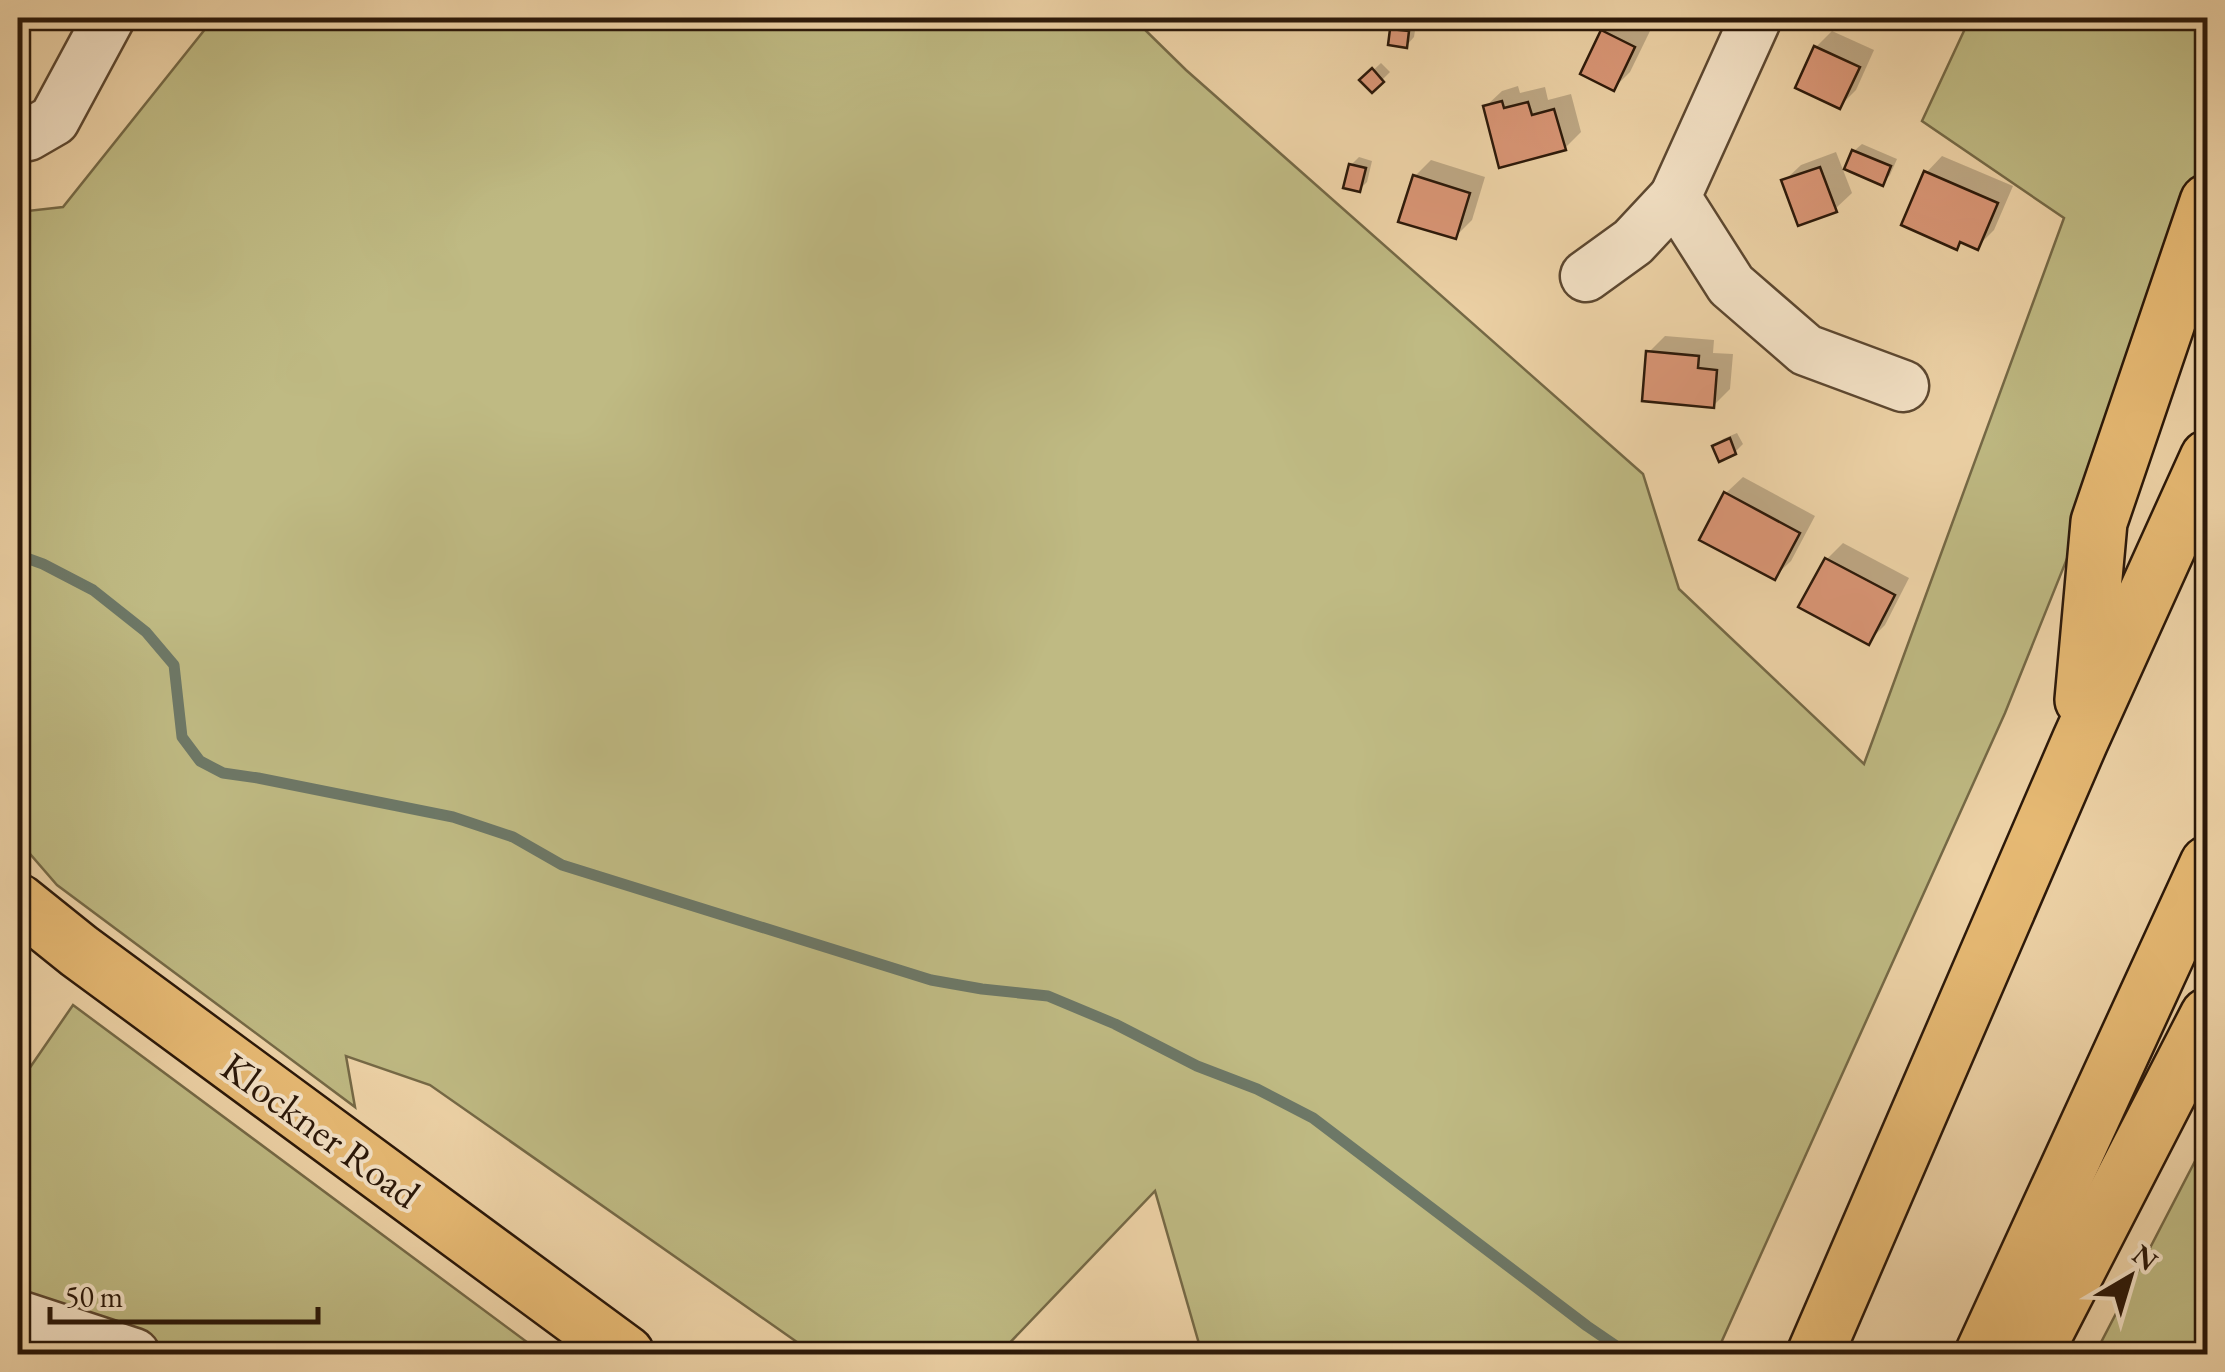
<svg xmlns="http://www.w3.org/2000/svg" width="2225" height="1372" font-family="'EB Garamond',serif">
	<rect width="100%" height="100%" fill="#eed3a7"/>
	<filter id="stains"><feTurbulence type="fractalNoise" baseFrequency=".002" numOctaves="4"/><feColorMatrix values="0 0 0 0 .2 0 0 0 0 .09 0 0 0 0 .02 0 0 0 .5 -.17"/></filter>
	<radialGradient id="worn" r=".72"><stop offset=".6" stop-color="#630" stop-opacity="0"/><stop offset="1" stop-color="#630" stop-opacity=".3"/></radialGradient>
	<!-- green -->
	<g fill="#bfba83" stroke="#756946" stroke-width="2.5">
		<polygon points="214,18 1133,18 1186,70 1643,474 1679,589 1864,764 2064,218 1922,121 1970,18 2207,18 2207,130 2156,337 2005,713 1716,1354 1202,1354 1155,1191 999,1354 814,1354 430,1085 346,1056 355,1107 57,885 18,840 18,212 63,207"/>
		<polygon points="73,1005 543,1354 18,1354 18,1085"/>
		<polygon points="2207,1138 2207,1354 2095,1354"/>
	</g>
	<!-- shadow -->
	<g fill="#0003">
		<polygon points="18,18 27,18 27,31 18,40"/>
		<polygon points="1617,18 1624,18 1650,31 1630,72 1614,88 1603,32"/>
		<polygon points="1858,18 1880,18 1873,24"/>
		<polygon points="1400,23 1416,24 1414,37 1407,45 1392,30"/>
		<polygon points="1832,31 1874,50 1856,90 1840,106 1816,47"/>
		<polygon points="1381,63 1390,72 1372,90 1363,80"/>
		<polygon points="1518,86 1520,93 1545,87 1548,100 1571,94 1581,132 1565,148 1485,107 1502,91"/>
		<polygon points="1862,144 1897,159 1890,175 1883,183 1854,151"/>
		<polygon points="1836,152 1852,193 1835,209 1784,181 1801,165"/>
		<polygon points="1942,156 2013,186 1994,230 1977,247 1963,240 1956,247 1926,173"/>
		<polygon points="1359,157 1372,161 1367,182 1359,190 1351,165"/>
		<polygon points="1431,160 1485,177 1472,220 1455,237 1415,176"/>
		<polygon points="1665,336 1714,340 1713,353 1733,354 1730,389 1713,406 1649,352"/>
		<polygon points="1737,433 1743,444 1735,452 1715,446 1723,439"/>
		<polygon points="1743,477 1815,516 1791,561 1774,577 1726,493"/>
		<polygon points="1843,543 1909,578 1885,625 1868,642 1827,559"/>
	</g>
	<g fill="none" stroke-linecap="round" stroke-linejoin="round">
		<!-- stream -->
		<polyline stroke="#6d7867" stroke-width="11" points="18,555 43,564 93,590 146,632 174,665 182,737 200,761 223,773 258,778 453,817 513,837 562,865 931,980 982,989 1048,996 1115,1024 1197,1066 1257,1089 1313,1118 1587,1326 1628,1354"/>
	</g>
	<!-- building -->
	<g fill="#da9676" stroke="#2b1809" stroke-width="2.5">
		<polygon points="1390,29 1409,31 1407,48 1388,45"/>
		<polygon points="1601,30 1635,47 1614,91 1580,74"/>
		<polygon points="1814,46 1860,67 1840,109 1795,88"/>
		<polygon points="1372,68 1384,82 1372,93 1359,80"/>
		<polygon points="1502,101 1504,108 1528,102 1532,115 1554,109 1566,150 1499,168 1483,106"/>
		<polygon points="1852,150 1891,166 1883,186 1844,169"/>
		<polygon points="1349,164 1366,168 1360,192 1343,188"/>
		<polygon points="1820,167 1837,212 1798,226 1781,180"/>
		<polygon points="1924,171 1998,203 1978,250 1960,242 1957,250 1901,225"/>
		<polygon points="1413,175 1470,193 1456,239 1398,222"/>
		<polygon points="1646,351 1699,356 1698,368 1717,370 1714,408 1642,401"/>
		<polygon points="1730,438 1736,454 1719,462 1712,446"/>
		<polygon points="1724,492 1800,533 1775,580 1699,540"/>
		<polygon points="1825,558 1895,595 1869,645 1798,607"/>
	</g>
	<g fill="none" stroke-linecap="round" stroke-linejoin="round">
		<defs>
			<g id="minor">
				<polyline points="1756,18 1675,197 1731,285 1806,350 1903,386"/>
				<polyline points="18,137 28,135 54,120 109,18"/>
				<polyline points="1586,276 1633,242 1675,197"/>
				<polyline points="18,1316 134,1354"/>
			</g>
			<polyline id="major" points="18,902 79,951 626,1354"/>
			<g id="highway">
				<polyline points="2083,700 2099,522 2208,202"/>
				<polyline points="1815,1354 2080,741 2208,458"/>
				<polyline points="1983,1354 2208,864"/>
				<polyline points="2034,1354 2208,1016"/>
			</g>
		</defs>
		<!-- minor casing -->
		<use href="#minor" stroke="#5c4730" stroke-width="55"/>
		<!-- major casing -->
		<use href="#major" stroke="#2b1809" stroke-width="60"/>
		<!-- highway casing -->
		<use href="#highway" stroke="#2b1809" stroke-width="60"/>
		<!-- minor -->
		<use href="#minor" stroke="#f4e2c6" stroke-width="50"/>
		<!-- major -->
		<use href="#major" stroke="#e7ba74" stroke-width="55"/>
		<!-- highway -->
		<use href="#highway" stroke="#e7ba74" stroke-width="55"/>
	</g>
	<g text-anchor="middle" stroke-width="8" stroke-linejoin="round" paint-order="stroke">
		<!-- street labels -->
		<g font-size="40" fill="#2b1809" stroke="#f4e2c6">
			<text transform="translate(321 1130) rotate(36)" y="14">Klockner Road</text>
		</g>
	</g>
	<!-- margin -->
	<rect width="2225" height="1372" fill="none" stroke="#eed3a7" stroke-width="60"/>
	<rect x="20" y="20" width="2185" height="1332" fill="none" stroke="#2b1809" stroke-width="5"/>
	<rect x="30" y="30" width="2165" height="1312" fill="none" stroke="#2b1809" stroke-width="2.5"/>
	<!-- north arrow -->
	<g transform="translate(2130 1277) rotate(38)" stroke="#f4e2c6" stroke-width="8" paint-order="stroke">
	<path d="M0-8L18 38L0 25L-18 38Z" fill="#2b1809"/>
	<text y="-15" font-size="28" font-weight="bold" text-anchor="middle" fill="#2b1809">N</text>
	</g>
	<!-- scale -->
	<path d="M50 1307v15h268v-15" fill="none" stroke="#2b1809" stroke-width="5"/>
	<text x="65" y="1307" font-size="30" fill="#2b1809" stroke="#f4e2c6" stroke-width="8" paint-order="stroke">50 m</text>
	<rect width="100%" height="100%" filter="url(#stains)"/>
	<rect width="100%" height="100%" fill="url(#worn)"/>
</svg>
